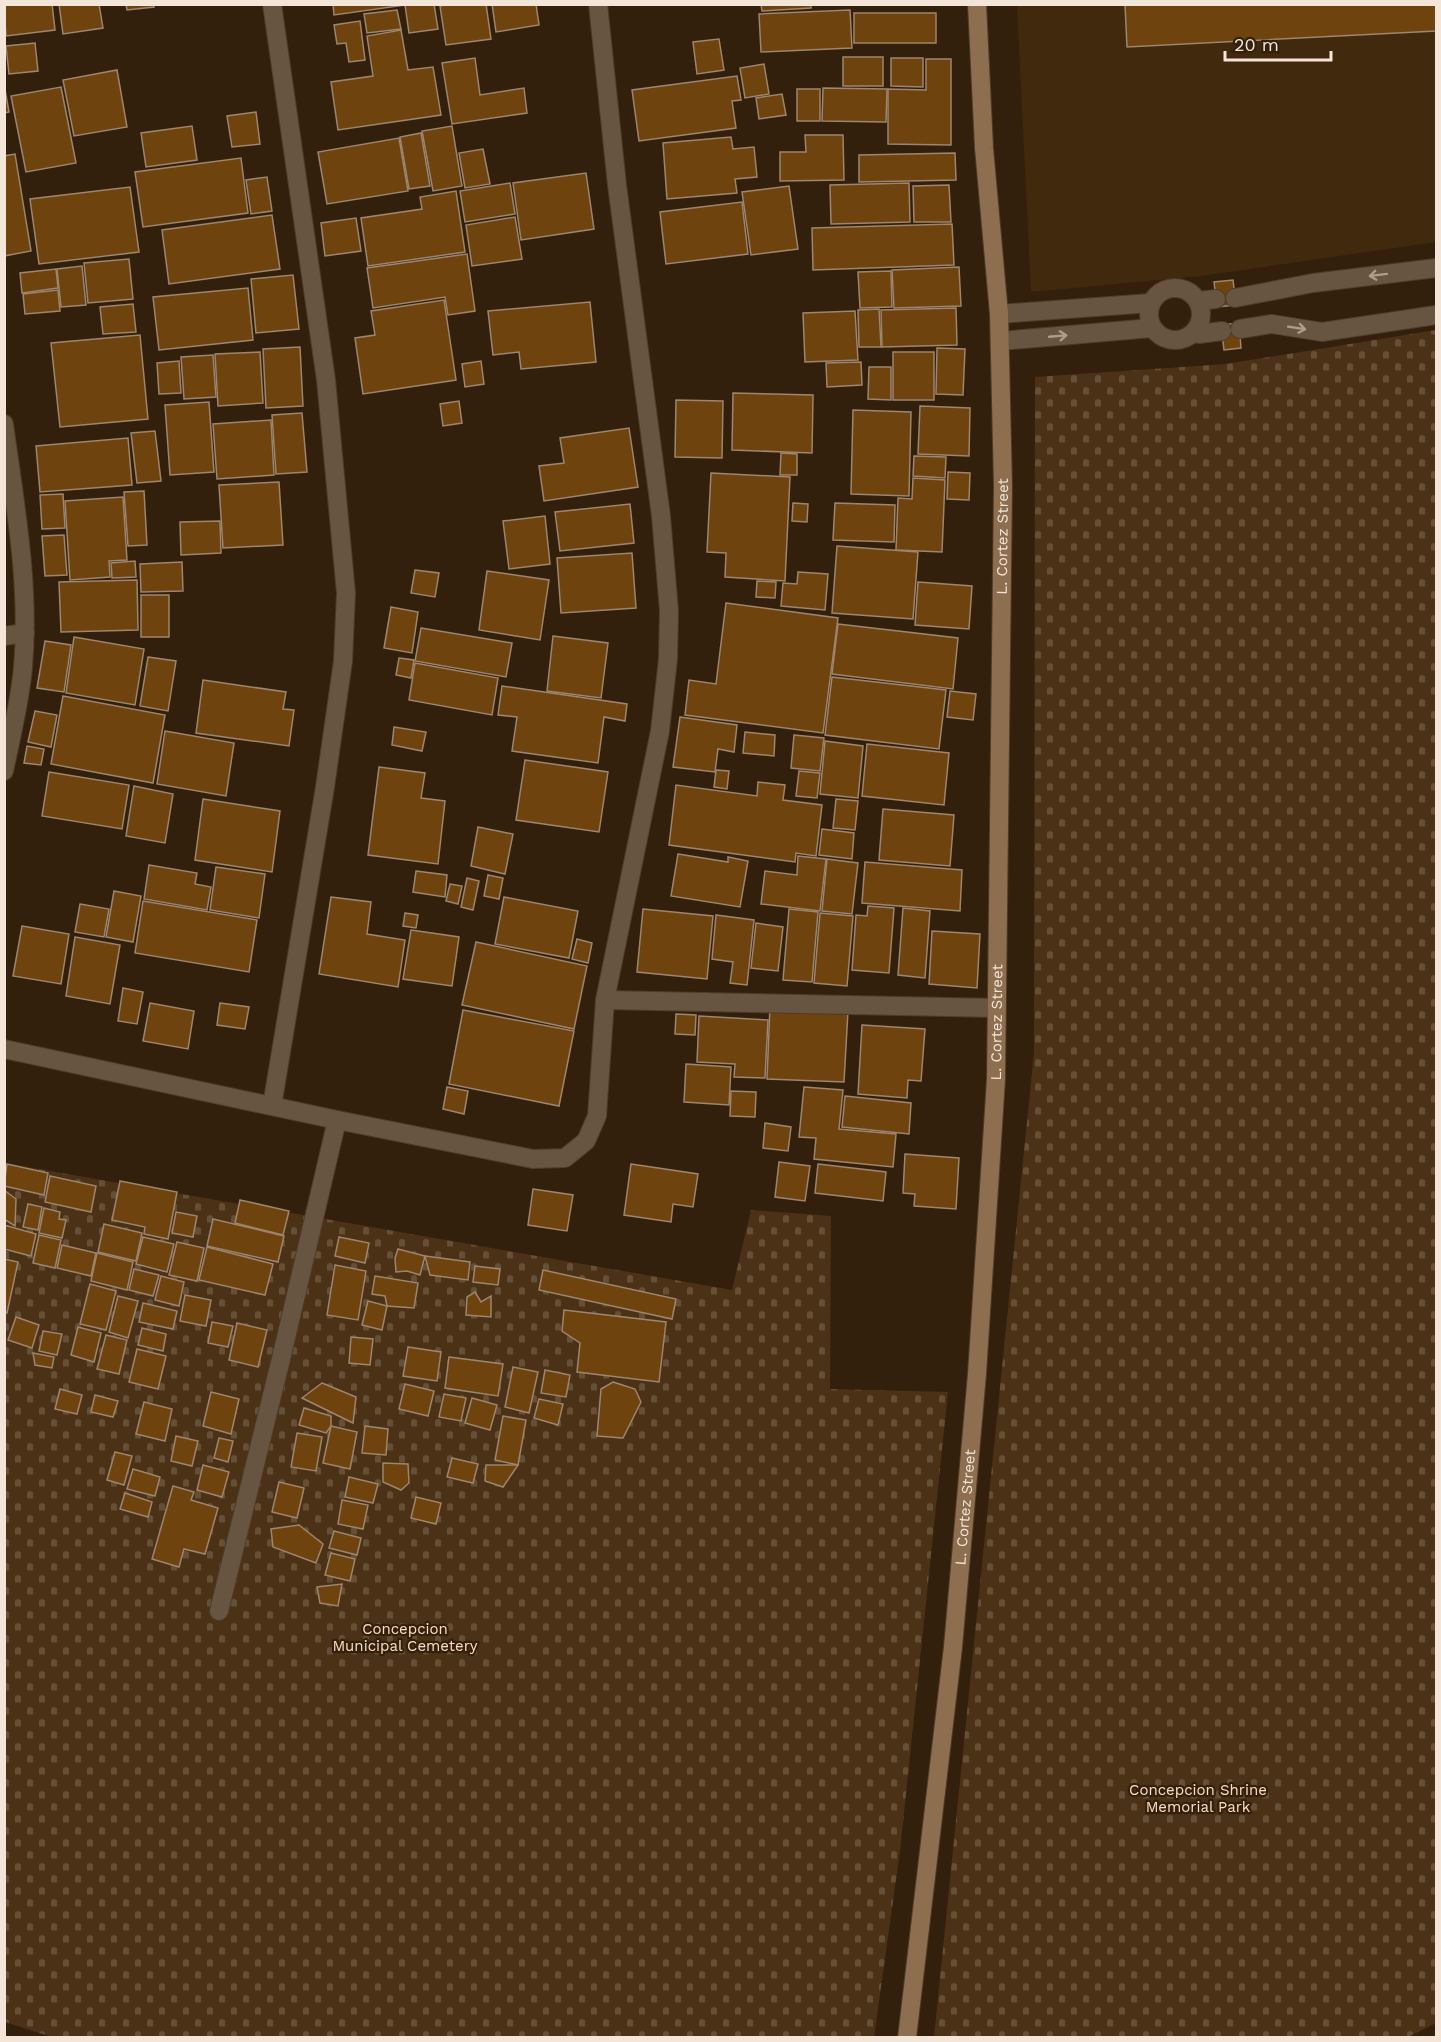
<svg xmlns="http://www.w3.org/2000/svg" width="1441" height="2042" font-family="'Work Sans',sans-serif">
	<defs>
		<pattern id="cemetery-stones" width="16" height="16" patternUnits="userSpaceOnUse" patternTransform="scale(1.5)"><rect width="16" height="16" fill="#4b3116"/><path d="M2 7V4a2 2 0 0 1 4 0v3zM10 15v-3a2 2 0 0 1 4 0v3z" fill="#654f37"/></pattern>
	</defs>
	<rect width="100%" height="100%" fill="#33200c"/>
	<!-- built -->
	<polygon fill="#41290e" points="1017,5 1436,5 1436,242 1201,276 1031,292"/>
	<!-- cemetery -->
	<g fill="url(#cemetery-stones)">
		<polygon points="1436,330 1436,2023 1406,2038 934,2037 1034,1053 1035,377 1226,364"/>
		<polygon points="4,1163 732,1290 751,1210 831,1216 830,1389 948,1392 900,1851 874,2037 55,2038 5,2022"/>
	</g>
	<!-- building -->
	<g fill="#6e430e" stroke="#9d856f" stroke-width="1.5">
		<polygon points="4,4 52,4 55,30 6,36"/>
		<polygon points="59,4 99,4 103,28 63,34"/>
		<polygon points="126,4 153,4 154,7 127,10"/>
		<polygon points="333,4 434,4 438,29 409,33 405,5 334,15"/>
		<polygon points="451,4 486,4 491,39 446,45 440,6"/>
		<polygon points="492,4 536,4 539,25 496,32"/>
		<polygon points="761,4 811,4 811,8 762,11"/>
		<polygon points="1125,4 1436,4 1436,31 1127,47"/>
		<polygon points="397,10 401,29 367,33 364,14"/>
		<polygon points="850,10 852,48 761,52 759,14"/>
		<rect x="854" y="13" width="82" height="30"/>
		<polygon points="360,21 365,60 349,62 346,43 337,44 334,25"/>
		<polygon points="401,30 408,70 433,67 441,115 338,130 331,82 373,76 367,36"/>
		<polygon points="719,39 724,70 697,74 693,42"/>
		<polygon points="35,43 38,71 9,74 6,46"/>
		<rect x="843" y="57" width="40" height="29"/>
		<polygon points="475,58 480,95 524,88 527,113 452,124 442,63"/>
		<polygon points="891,58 923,58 923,87 891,86"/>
		<polygon points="926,59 951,59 951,145 888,144 888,89 926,90"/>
		<polygon points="764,64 769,94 745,98 740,68"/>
		<polygon points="117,70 127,127 74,136 63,80"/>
		<polygon points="737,76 741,100 732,101 736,128 639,141 632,90"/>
		<polygon points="4,84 9,112 4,113"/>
		<polygon points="61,87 76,163 26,172 11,96"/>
		<polygon points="823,88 887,89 886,122 822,121"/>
		<rect x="797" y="89" width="23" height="32"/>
		<polygon points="782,94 786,115 759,119 756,98"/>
		<polygon points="256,112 260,144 232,147 227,116"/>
		<polygon points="192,126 197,160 146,167 141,133"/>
		<polygon points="452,126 462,186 433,191 422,131"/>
		<polygon points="421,133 430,186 409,189 400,137"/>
		<polygon points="805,135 843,135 844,180 780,181 780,152 806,152"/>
		<polygon points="731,137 733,149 754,147 757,177 735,179 737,193 667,199 663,143"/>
		<polygon points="399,138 408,191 327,204 318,152"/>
		<polygon points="483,149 490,184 465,188 459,153"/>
		<polygon points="955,153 956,180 859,182 859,155"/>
		<polygon points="15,154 31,251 4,256 4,156"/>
		<polygon points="241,158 248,213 143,227 135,172"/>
		<polygon points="586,173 594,229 521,240 513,183"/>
		<polygon points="267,177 272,211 251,214 246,180"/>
		<polygon points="510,183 515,214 465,222 460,191"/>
		<polygon points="909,183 910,222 831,224 830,185"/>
		<polygon points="949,185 951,222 914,222 913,186"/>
		<polygon points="789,186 798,249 751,255 742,192"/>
		<polygon points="130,187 139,252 39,264 30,199"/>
		<polygon points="456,191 465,252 368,266 361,218 422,209 420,197"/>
		<polygon points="742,202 748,254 666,264 660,212"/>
		<polygon points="272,215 280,269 169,284 162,230"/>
		<polygon points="515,217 522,259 472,266 466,225"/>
		<polygon points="356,218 361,251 325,256 321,223"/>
		<polygon points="952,224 954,265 813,270 812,228"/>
		<polygon points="467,254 475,311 448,315 445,297 373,308 367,268"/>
		<polygon points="129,259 133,299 88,303 84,263"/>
		<polygon points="82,266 86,305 61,307 57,269"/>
		<polygon points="959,267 961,306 894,308 892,270"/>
		<polygon points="56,269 58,288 22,293 20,273"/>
		<polygon points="891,271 892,307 860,308 858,272"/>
		<polygon points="293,275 299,329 256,333 251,279"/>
		<polygon points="1233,280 1236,305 1217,307 1214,282"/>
		<polygon points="248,288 253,340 159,350 153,297"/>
		<polygon points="58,290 60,311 25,314 23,294"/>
		<polygon points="444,300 456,380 363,394 355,338 375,335 371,311"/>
		<polygon points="590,302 596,362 521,369 519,352 493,355 488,311"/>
		<polygon points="133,304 136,332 103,334 100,307"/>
		<polygon points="956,308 957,345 882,347 881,310"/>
		<polygon points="879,309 881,347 859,347 858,310"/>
		<polygon points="855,311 858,360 805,362 803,313"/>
		<polygon points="1239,323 1241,348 1224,350 1221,325"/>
		<polygon points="140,335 148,419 60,427 51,343"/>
		<polygon points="300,347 303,406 266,408 263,349"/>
		<polygon points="937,348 965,349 963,395 936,394"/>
		<polygon points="260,352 263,403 218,406 215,354"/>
		<rect x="893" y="352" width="41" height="48"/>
		<polygon points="213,355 216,397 184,399 181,357"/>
		<polygon points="179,361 181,393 159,394 157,363"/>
		<polygon points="481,361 484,384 465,387 462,364"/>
		<polygon points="861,362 862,385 827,387 826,363"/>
		<polygon points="869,367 891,367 891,400 868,399"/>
		<polygon points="733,393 813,395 812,453 732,450"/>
		<polygon points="676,400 723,401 722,458 675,457"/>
		<polygon points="459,401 462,423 443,426 440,404"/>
		<polygon points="209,402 214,472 170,475 165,405"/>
		<polygon points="920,406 970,408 969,456 918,454"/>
		<polygon points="853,410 911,412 909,496 851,494"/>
		<polygon points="302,413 307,472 276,474 272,415"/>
		<polygon points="271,420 274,475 217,479 213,424"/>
		<polygon points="629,428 638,487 544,501 539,466 564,463 560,438"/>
		<polygon points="155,431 161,481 137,483 131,433"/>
		<polygon points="128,438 132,485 40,492 36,446"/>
		<polygon points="781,453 797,454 797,475 780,475"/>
		<polygon points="914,456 946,457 945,478 913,476"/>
		<polygon points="948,472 970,473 969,500 947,499"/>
		<polygon points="711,473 790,477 785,581 725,577 726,553 707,552"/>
		<polygon points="913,478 945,480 942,552 896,550 898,498 912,499"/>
		<polygon points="279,482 283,545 223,548 219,485"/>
		<polygon points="144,491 147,545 128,546 124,492"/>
		<polygon points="63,494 65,528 42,529 40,495"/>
		<polygon points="123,497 127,560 109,561 110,577 70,580 65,501"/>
		<polygon points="793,503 808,504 807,522 792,521"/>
		<polygon points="835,503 895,505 894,542 833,540"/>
		<polygon points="630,504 634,543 560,551 555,512"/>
		<polygon points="545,516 550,564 509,569 503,521"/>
		<polygon points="220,521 221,553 181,555 180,522"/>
		<polygon points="64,535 67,575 45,576 42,536"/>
		<polygon points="837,546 918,552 913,619 832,613"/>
		<polygon points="632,553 636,608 561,613 557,558"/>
		<polygon points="135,561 136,577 112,578 111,563"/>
		<polygon points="182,562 183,591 141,592 140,564"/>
		<polygon points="415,570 439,573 435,597 411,593"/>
		<polygon points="487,571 549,580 540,640 479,630"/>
		<polygon points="798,572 828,574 825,610 781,606 783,583 797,584"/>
		<polygon points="137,580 138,630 61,632 59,582"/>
		<polygon points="757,581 776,582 775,598 756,597"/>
		<polygon points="918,582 972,586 969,629 915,625"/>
		<rect x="141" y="595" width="28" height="42"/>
		<polygon points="726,603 838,618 823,733 685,715 689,680 716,684"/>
		<polygon points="391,607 418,612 412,653 384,648"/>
		<polygon points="838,624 958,638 953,689 832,674"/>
		<polygon points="421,628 512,643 506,677 415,661"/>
		<polygon points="553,636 608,643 601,698 547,691"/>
		<polygon points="74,637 144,649 135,705 66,693"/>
		<polygon points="45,641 71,645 64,692 37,688"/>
		<polygon points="148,657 176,661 168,711 140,706"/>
		<polygon points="399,658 414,660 411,678 396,675"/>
		<polygon points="415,663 498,678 492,715 409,700"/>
		<polygon points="832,677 946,690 939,749 825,735"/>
		<polygon points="203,680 286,692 283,709 294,710 289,746 196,733"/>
		<polygon points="502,686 627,704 625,721 604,717 598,763 512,751 517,717 498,715"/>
		<polygon points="950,691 976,694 973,720 947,717"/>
		<polygon points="63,696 165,715 153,783 51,764"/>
		<polygon points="35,711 57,715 51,747 28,742"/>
		<polygon points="680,717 737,725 734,752 718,749 715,772 673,767"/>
		<polygon points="394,727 426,732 422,751 392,745"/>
		<polygon points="165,731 234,743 226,796 157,784"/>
		<polygon points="745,732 775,735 774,756 743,753"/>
		<polygon points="794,735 824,738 820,771 791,768"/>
		<polygon points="825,741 863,746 858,798 820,794"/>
		<polygon points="867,744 949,753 944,805 862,796"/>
		<polygon points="27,746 44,749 41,765 24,763"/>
		<polygon points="525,760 608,772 599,832 516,820"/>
		<polygon points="379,767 425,773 421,798 445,801 438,864 368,855"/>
		<polygon points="716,770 729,771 727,789 714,787"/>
		<polygon points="799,771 820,773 817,798 796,796"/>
		<polygon points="49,772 129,785 122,829 42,816"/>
		<polygon points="758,782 785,785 783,800 822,805 816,856 796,853 795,862 669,845 676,785 757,796"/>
		<polygon points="134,786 173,794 165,843 126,836"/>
		<polygon points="203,799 280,811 272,872 195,860"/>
		<polygon points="836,799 858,801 855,830 833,828"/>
		<polygon points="883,809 954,815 950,866 879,860"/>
		<polygon points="478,827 513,834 505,874 471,866"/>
		<polygon points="822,829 854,833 852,859 819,855"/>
		<polygon points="678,854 728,862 728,857 748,861 740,907 671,896"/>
		<polygon points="798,856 826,859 820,911 761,904 765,871 797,875"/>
		<polygon points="827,859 858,863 852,914 822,911"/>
		<polygon points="865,862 962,870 960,911 862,903"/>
		<polygon points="149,865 197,873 195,884 211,887 207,910 144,899"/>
		<polygon points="216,867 265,874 259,918 210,910"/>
		<polygon points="416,871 447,875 445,897 413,892"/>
		<polygon points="488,875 503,878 499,899 484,896"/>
		<polygon points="467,878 479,881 473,910 461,907"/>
		<polygon points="450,884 462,886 458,904 446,901"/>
		<polygon points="114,891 141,896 133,942 106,937"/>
		<polygon points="331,897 371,902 367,934 405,940 398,987 319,974"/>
		<polygon points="504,897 578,911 569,958 495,944"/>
		<polygon points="143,901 257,920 249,972 135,953"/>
		<polygon points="80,904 109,909 104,937 75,932"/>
		<polygon points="868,906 894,908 889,973 852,970 856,915 867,916"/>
		<polygon points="903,908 930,911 925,978 898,975"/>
		<polygon points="643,909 713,916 707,979 637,972"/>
		<polygon points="789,909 818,912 812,982 783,980"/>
		<polygon points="405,913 418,915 416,928 403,926"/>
		<polygon points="820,913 853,916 847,986 814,983"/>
		<polygon points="716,915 754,920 747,985 730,983 733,962 712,959"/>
		<polygon points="756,923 783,927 778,971 751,968"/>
		<polygon points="22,926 69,934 61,984 13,976"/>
		<polygon points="411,930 459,937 452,986 403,979"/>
		<polygon points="932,931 980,934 977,988 929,984"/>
		<polygon points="75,937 120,945 110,1004 66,996"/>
		<polygon points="577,939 592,943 588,963 572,959"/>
		<polygon points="476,942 587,966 574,1029 462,1005"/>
		<polygon points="123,988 143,992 137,1024 118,1021"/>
		<polygon points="150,1003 194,1011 188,1049 143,1041"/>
		<polygon points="220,1003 249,1007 245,1029 217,1025"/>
		<polygon points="770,1006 848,1011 844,1082 767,1079"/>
		<polygon points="463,1010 574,1031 559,1106 449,1084"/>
		<polygon points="676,1014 696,1015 695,1035 675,1034"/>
		<polygon points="699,1016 768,1020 765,1078 734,1077 735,1064 697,1062"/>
		<polygon points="862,1025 925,1029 921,1081 908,1080 907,1098 858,1094"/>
		<polygon points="686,1064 731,1067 729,1105 684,1102"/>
		<polygon points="447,1087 468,1091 464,1114 443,1109"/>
		<polygon points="804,1087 843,1090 839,1129 896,1134 893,1167 814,1159 816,1138 799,1137"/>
		<polygon points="731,1091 756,1092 755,1117 730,1116"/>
		<polygon points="845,1096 911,1103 909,1134 842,1127"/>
		<polygon points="765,1123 791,1127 788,1151 763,1148"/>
		<polygon points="905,1154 959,1158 956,1209 914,1206 915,1194 903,1193"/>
		<polygon points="779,1162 810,1166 805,1201 775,1197"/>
		<polygon points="7,1164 48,1173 44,1195 4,1186"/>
		<polygon points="631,1164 698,1174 693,1207 673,1204 671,1222 624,1215"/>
		<polygon points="818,1164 886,1172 883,1201 815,1193"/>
		<polygon points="50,1176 96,1186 91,1212 45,1202"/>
		<polygon points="120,1181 177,1192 168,1239 144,1234 145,1227 112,1220"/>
		<polygon points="533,1189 573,1195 567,1231 528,1225"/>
		<polygon points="4,1190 16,1199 15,1226 4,1219"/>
		<polygon points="240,1200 289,1211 283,1235 235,1223"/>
		<polygon points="28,1204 42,1207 38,1230 23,1227"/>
		<polygon points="44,1208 60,1212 59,1219 66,1220 62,1238 39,1233"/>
		<polygon points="176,1212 197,1216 193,1237 172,1233"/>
		<polygon points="213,1219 284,1236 278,1262 207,1246"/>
		<polygon points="104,1224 142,1233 136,1261 98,1252"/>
		<polygon points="4,1225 36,1234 31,1256 4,1249"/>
		<polygon points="39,1235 61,1240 55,1268 33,1263"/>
		<polygon points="143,1237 174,1244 167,1272 136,1264"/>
		<polygon points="339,1237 369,1243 365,1263 335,1256"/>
		<polygon points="177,1242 204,1248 197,1281 169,1275"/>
		<polygon points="62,1245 96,1253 91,1276 57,1268"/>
		<polygon points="207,1247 273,1264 265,1295 199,1280"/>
		<polygon points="398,1249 425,1256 420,1275 407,1271 396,1272 395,1258"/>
		<polygon points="97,1253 133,1262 127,1290 91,1281"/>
		<polygon points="425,1256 470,1262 468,1280 430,1275"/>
		<polygon points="4,1259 18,1262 7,1313 4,1311"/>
		<polygon points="335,1265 366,1271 358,1320 327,1315"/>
		<polygon points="475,1266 500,1269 498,1285 473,1282"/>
		<polygon points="134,1269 159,1275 153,1296 129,1290"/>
		<polygon points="543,1270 676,1299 672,1319 539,1290"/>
		<polygon points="161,1276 184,1282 179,1306 155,1300"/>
		<polygon points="375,1276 418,1283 414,1308 387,1306 385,1296 372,1294"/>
		<polygon points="90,1284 116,1291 106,1330 80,1324"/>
		<polygon points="475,1292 481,1302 491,1296 491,1317 466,1315 467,1297"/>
		<polygon points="185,1295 211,1300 206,1326 180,1321"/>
		<polygon points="118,1296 138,1301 128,1338 109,1332"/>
		<polygon points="368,1301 387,1306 382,1330 362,1325"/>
		<polygon points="143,1303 177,1311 173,1329 139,1322"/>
		<polygon points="564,1310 666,1322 659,1382 577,1372 580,1343 562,1331"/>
		<polygon points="16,1317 39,1325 32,1348 8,1340"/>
		<polygon points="212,1322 233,1326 228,1347 208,1343"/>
		<polygon points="237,1323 267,1330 258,1367 229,1360"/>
		<polygon points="78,1327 101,1333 94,1362 71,1355"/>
		<polygon points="142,1328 166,1334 163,1351 138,1345"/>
		<polygon points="43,1331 62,1334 57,1355 39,1351"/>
		<polygon points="106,1335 127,1340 119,1374 97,1369"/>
		<polygon points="351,1337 373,1339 370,1365 349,1363"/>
		<polygon points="408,1347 441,1352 437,1381 403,1376"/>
		<polygon points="137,1349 166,1356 158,1389 129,1382"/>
		<polygon points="33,1353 54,1357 52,1368 35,1365"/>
		<polygon points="449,1357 503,1364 498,1396 445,1388"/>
		<polygon points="513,1367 538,1372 529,1413 505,1407"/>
		<polygon points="545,1370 570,1375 566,1397 541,1393"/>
		<polygon points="613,1382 635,1389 641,1402 623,1438 597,1436 601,1389"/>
		<polygon points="322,1383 356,1397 353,1423 302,1398"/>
		<polygon points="405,1384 434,1391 428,1416 399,1409"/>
		<polygon points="60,1389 82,1395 77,1414 55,1409"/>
		<polygon points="211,1392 239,1399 231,1434 203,1426"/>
		<polygon points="444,1394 466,1398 461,1421 439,1417"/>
		<polygon points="95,1395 118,1401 113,1417 91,1412"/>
		<polygon points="472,1398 497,1405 490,1430 465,1423"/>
		<polygon points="539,1399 563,1404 558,1425 534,1418"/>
		<polygon points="144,1402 172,1409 165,1441 136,1434"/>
		<polygon points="304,1408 331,1416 331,1426 326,1433 299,1425"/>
		<polygon points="503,1416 526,1420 518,1465 495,1460"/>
		<polygon points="331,1426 357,1432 350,1469 323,1463"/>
		<polygon points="365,1426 388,1429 386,1455 362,1453"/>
		<polygon points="297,1433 322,1437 316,1471 291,1467"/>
		<polygon points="176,1436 198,1441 192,1466 171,1461"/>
		<polygon points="219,1438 233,1441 228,1462 214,1458"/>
		<polygon points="115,1452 132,1456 124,1485 107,1480"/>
		<polygon points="452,1458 478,1464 473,1483 447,1477"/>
		<polygon points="383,1463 408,1464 409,1483 401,1490 383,1482"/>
		<polygon points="203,1465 229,1472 222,1497 197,1490"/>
		<polygon points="486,1465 518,1465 503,1487 485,1481"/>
		<polygon points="133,1469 160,1477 155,1496 127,1489"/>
		<polygon points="349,1477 378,1484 373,1503 345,1497"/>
		<polygon points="279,1482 304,1488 297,1518 272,1512"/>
		<polygon points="173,1486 194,1492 191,1500 218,1508 205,1554 184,1549 179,1567 152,1559"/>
		<polygon points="125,1493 152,1502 148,1517 120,1509"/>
		<polygon points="416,1497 441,1503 436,1524 411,1518"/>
		<polygon points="342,1500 368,1505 363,1529 338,1524"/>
		<polygon points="299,1525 323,1544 316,1563 273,1547 271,1529"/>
		<polygon points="334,1531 361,1538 357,1555 329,1548"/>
		<polygon points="331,1553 355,1559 350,1581 325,1575"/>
		<polygon points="342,1584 338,1606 320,1603 317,1587"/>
	</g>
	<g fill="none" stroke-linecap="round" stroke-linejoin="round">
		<defs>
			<g id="minor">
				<circle cx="1175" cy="314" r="26"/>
				<polyline points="1235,298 1313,283 1436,268"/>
				<polyline points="1198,301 1216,299"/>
				<polyline points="999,314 1151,303"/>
				<polyline points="1240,329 1272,324 1322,332 1436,315"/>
				<polyline points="1194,332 1199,334 1222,331"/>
				<polyline points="1000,341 1152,328"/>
				<path d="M4 424C15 505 30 585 23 667 20 702 11 737 4 771"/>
				<polyline points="4,636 25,633"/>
				<polyline points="605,1000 997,1008"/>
				<polyline points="4,1049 337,1120 533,1159 565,1158 586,1141 597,1116 605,1000 660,731 668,659 669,611 661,516 617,185 598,4"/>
				<polyline points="272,1106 325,787 343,661 346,593 326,380 272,4"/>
				<polyline points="219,1611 281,1359 337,1120"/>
			</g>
			<g id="secondary">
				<path id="s1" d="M907 2038 953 1647 977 1374 996 1079 1003 487 999 314 984 148 977 4"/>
			</g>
		</defs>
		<!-- minor casing -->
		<use href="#minor" stroke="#4e3c29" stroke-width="20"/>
		<!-- secondary casing -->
		<use href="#secondary" stroke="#4e3c29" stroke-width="20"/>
		<!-- minor -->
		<use href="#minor" stroke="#675441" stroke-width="18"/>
		<!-- secondary -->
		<use href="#secondary" stroke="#8d6e4f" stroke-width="18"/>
	</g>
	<!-- one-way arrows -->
	<defs><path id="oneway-shaft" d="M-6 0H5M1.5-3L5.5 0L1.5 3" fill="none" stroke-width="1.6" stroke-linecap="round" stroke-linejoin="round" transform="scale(1.5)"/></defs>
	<g stroke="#ad9d8d">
		<use href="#oneway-shaft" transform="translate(1378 275) rotate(173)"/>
		<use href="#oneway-shaft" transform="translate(1297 328) rotate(9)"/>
		<use href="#oneway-shaft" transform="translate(1058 336) rotate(-5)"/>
	</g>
	<g text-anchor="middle" stroke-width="4.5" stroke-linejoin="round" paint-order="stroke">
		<!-- street labels -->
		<g font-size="15" fill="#f3e6d9" stroke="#33200c">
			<text dy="5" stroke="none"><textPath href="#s1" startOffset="1506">L. Cortez Street</textPath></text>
			<text dy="5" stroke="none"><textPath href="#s1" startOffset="1020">L. Cortez Street</textPath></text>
			<text dy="5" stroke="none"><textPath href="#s1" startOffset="534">L. Cortez Street</textPath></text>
		</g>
		<!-- park labels -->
		<g font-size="15" fill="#fadec3" stroke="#33200c">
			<text x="405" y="1634">Concepcion<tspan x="405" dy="17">Municipal Cemetery</tspan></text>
			<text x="1198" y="1795">Concepcion Shrine<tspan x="1198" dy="17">Memorial Park</tspan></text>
		</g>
	</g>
	<!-- border -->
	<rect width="1441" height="2042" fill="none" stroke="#f3e6d9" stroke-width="12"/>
	<!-- scale -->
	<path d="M1225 51v9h106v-9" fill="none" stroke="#f3e6d9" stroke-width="3"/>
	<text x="1234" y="51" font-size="18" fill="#f3e6d9" stroke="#33200c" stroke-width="4.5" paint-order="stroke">20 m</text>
</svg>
